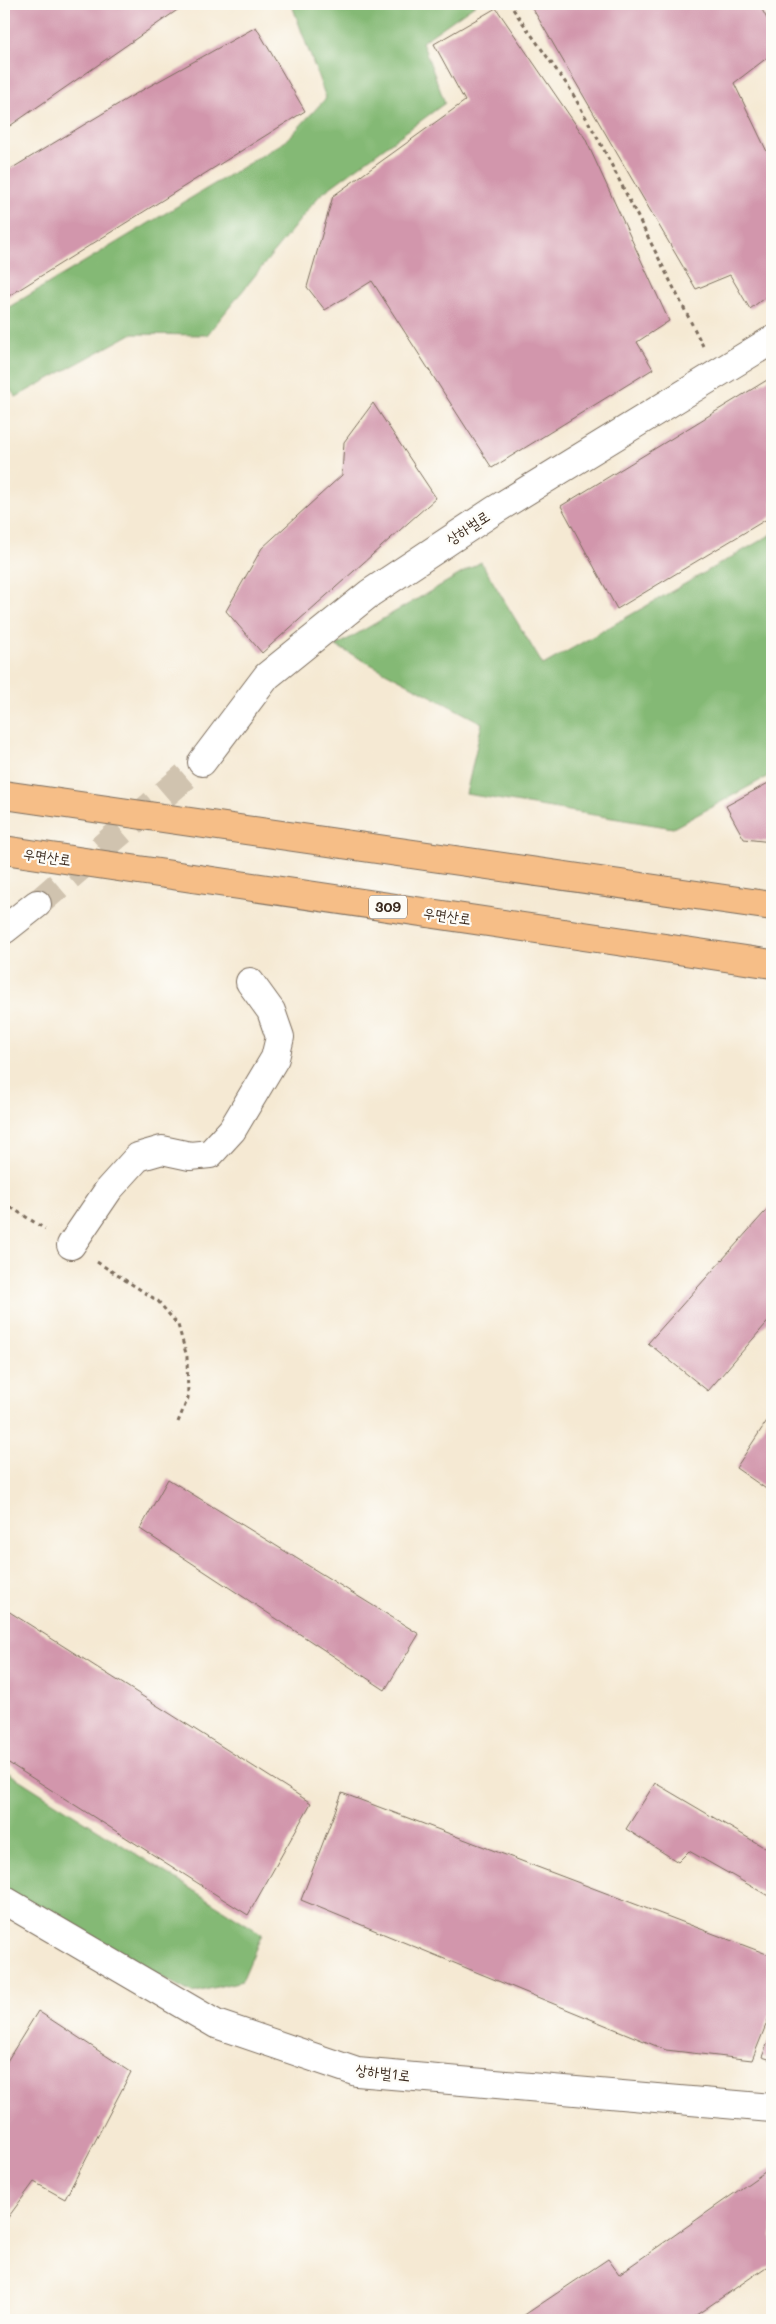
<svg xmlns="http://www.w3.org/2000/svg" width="776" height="2324" font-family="Mali,'Poor Story',sans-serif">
	<rect width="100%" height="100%" fill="#fdfcf7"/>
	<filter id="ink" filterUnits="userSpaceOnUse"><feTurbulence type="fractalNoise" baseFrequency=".02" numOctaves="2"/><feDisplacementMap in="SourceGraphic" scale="10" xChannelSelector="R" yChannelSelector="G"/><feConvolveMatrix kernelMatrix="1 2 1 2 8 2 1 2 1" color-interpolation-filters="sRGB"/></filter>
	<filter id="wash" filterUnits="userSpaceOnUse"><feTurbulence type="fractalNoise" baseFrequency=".0096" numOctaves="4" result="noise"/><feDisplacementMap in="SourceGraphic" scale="20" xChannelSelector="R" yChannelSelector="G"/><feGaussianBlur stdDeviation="1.12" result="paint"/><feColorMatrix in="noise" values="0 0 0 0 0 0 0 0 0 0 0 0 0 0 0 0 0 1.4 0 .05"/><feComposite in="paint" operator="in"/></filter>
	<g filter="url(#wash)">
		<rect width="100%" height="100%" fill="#f5e9d3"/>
		<!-- forest -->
		<g fill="#84b975" stroke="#60724a">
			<polygon points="298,4 476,4 422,42 445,103 320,195 207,335 131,334 16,397 4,382 4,310 286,141 326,98 293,8"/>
			<polygon points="772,534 772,774 673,828 466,794 482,723 336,646 481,562 543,665"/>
			<polygon points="4,1770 262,1934 242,1981 192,1993 4,1894"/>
		</g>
		<g id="blocks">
			<!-- building -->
			<g fill="#d296ac">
				<polygon points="4,4 186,4 4,130"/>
				<polygon points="530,4 759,4 772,28 772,54 734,83 772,162 772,292 750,309 730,275 696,289"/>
				<polygon points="496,8 585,138 669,321 637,342 653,369 492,468 372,281 325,310 307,287 333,196 465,101 434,44"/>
				<polygon points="256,27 305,111 4,299 4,173 130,97"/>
				<polygon points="772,377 772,516 617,609 561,506"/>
				<polygon points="373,403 436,498 262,653 226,611 262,548 342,475 344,442"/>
				<polygon points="772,781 772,842 744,839 726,806"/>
				<polygon points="772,1204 772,1317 708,1391 648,1343"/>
				<polygon points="772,1413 772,1493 736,1468"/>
				<polygon points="168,1479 419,1634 385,1690 140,1529"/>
				<polygon points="8,1611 311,1803 248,1915 4,1760 4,1614"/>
				<polygon points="655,1783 772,1852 772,1898 689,1851 678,1862 626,1829"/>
				<polygon points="342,1793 772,1956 772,2010 752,2060 666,2050 301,1900"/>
				<polygon points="38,2011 131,2072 65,2199 34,2182 4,2223 4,2066"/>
				<polygon points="772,2032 772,2060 762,2057"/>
				<polygon points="772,2167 772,2263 689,2320 517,2320 608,2259 619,2274"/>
			</g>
		</g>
	</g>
	<g filter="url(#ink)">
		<use href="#blocks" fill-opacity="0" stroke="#7c6d5d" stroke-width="1"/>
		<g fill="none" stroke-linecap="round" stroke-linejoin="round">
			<!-- secondary-tunnel -->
			<polyline stroke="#d0c3af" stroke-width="28" stroke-dasharray="28 14" stroke-linecap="butt" points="37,904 202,762"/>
			<defs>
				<g id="street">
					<polyline points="202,762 267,676 370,593 495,510 772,340"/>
					<polyline points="4,930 37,904"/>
					<polyline points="71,1245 109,1189 138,1157 162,1150 190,1156 210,1154 232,1130 275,1058 280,1037 271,1011 250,982"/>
					<polyline points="4,1900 216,2024 357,2072 772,2108"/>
				</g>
				<g id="highway">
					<polyline points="4,795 772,906"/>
					<polyline points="4,850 772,964"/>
				</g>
			</defs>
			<!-- street casing -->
			<use href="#street" stroke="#7c6d5d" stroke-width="30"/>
			<!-- highway casing -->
			<use href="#highway" stroke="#7c6d5d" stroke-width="30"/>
			<!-- path -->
			<g stroke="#7c6d5d" stroke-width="3" stroke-dasharray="4 4" stroke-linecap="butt">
				<polyline points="513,9 570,89 603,148 703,346"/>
				<polyline points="4,1203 45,1229"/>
				<polyline points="97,1262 158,1301 178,1325 187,1357 188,1398 178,1422"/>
			</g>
			<!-- street -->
			<use href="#street" stroke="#fff" stroke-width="28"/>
			<!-- highway -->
			<use href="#highway" stroke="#f6be87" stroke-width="28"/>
		</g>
	</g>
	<g text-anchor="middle" stroke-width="4.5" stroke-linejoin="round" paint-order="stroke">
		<!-- shield labels -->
		<rect fill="#fdfcf7" stroke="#75695f" stroke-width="1" x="369" y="895.5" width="38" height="23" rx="4"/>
		<g font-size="14" font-weight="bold" fill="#3b2a1e">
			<text x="388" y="912">309</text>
		</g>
		<!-- street labels -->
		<g font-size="15" fill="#3b2a1e" stroke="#fdfcf7">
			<text transform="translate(468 528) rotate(-33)" y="5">상하벌로</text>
			<text transform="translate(47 857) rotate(8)" y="5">우면산로</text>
			<text transform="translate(447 916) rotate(8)" y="5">우면산로</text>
			<text transform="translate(383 2073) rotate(7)" y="5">상하벌1로</text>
		</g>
	</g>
	<!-- margin -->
	<rect width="776" height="2324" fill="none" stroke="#fdfcf7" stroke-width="20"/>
</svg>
